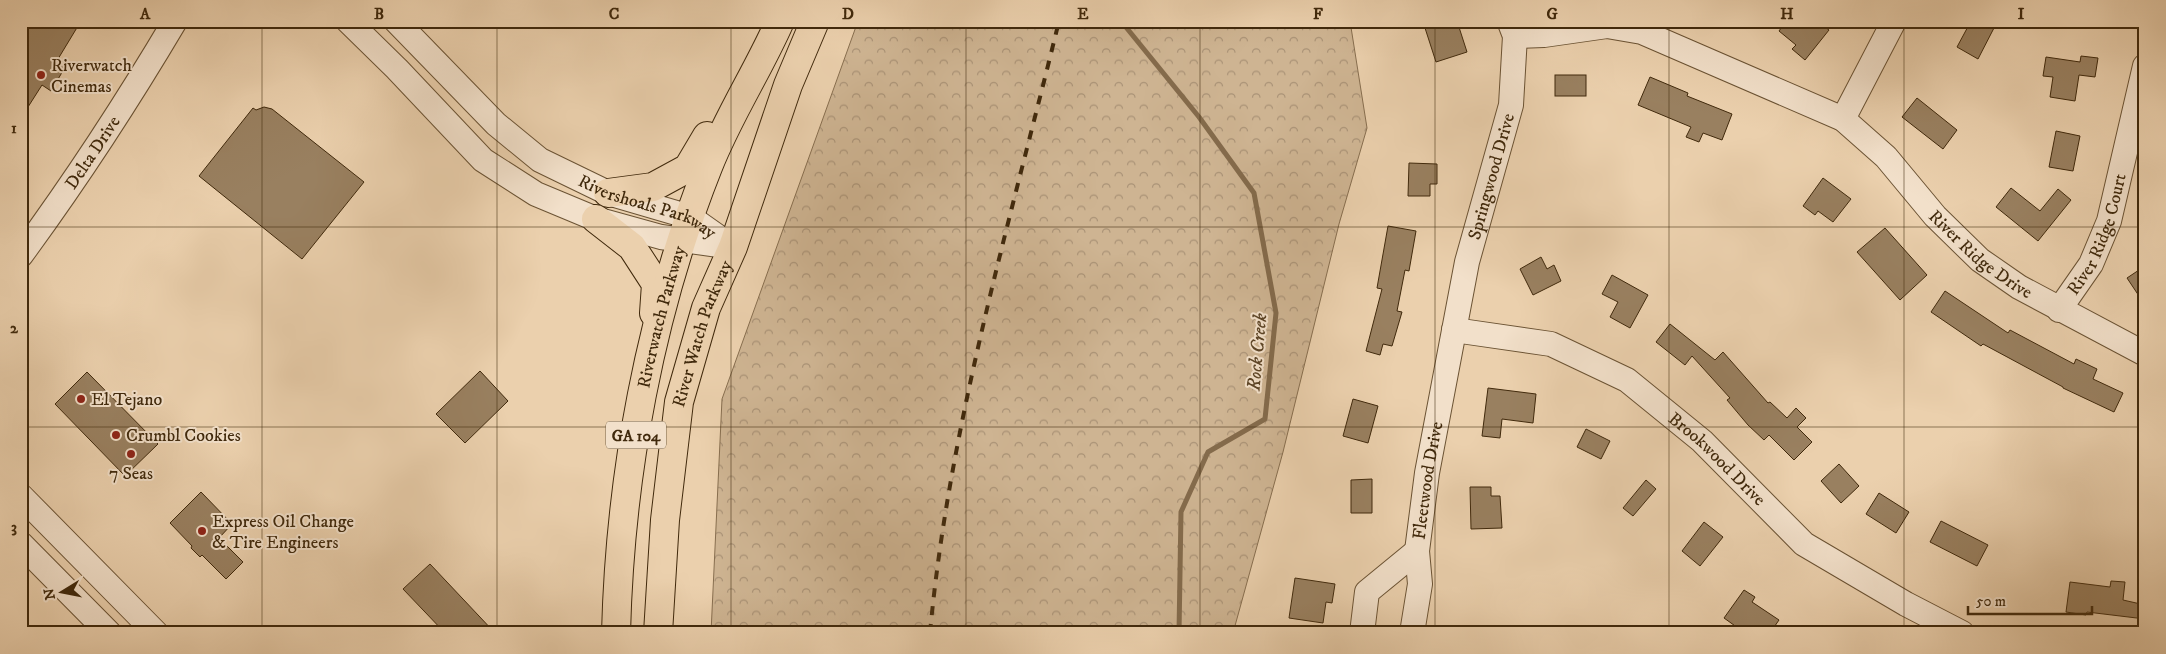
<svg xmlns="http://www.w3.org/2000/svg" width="2166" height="654" font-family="'IM FELL DW Pica',serif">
	<defs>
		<pattern id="forest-crowns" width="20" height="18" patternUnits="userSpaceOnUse" patternTransform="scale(1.25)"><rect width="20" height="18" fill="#ceb492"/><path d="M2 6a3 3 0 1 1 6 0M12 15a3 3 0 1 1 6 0" fill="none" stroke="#a99276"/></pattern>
	</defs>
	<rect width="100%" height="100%" fill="#ebd0ad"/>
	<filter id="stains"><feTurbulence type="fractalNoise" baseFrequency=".004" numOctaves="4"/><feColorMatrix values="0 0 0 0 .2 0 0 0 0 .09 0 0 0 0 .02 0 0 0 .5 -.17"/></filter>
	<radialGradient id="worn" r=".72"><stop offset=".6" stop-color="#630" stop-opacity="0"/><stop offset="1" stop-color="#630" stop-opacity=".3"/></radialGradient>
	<!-- forest -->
	<polygon fill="url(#forest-crowns)" stroke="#876e4f" points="858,21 1350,21 1367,128 1339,224 1283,452 1233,633 711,633 722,399"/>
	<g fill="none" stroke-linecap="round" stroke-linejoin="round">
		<!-- stream -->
		<polyline stroke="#846b4c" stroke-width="5" points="1121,21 1199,117 1254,193 1276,313 1265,419 1208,452 1181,512 1179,633"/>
	</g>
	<!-- building -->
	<g fill="#998060" stroke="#40290c">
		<polygon points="21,21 81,21 58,59 67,64 51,91 42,85 21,118"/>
		<polygon points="1444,21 1457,21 1467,52 1436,62 1425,28"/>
		<polygon points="1786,21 1799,21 1806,26 1810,21 1817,21 1829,30 1805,60 1792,49 1796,45 1779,31"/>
		<polygon points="1971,21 1986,21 1995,26 1978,59 1957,47"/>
		<polygon points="2081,56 2098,58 2095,77 2079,75 2075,101 2050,97 2053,77 2043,76 2046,57 2080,62"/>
		<rect x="1555" y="75" width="31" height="21"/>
		<polygon points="1650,77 1688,93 1687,96 1732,114 1722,140 1703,133 1699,142 1686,137 1691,127 1638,105"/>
		<polygon points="1917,98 1957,130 1943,149 1902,117"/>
		<polygon points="264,107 272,109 364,182 302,259 199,176 253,108 256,110"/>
		<polygon points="2056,131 2080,136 2073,171 2049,167"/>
		<polygon points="1409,163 1437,164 1437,184 1430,184 1430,196 1408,196"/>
		<polygon points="1823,178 1851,199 1833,222 1818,211 1815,215 1803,206"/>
		<polygon points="2011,188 2040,211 2058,189 2071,200 2038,241 1996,207"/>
		<polygon points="1388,226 1416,231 1409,271 1405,270 1397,311 1402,312 1392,346 1383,344 1380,355 1366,351 1382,289 1377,288"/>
		<polygon points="1885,228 1927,275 1900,300 1857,252"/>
		<polygon points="1541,257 1547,269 1554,265 1561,281 1533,295 1520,269"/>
		<polygon points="2145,266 2145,305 2127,278"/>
		<polygon points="1612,275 1648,295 1630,328 1610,317 1618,302 1602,294"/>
		<polygon points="1945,291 2008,333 2010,330 2074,364 2076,359 2097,369 2093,379 2123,393 2114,412 2063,388 2063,387 1983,344 1981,346 1931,312"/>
		<polygon points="1670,324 1715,360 1723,352 1768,403 1770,402 1787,418 1796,408 1806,418 1797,427 1812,442 1794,460 1769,435 1764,440 1748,425 1727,400 1730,398 1692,356 1685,365 1656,342"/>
		<polygon points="480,371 508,401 465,443 436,414"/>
		<polygon points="87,372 158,444 125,476 55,404"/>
		<polygon points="1488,388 1536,394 1533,423 1502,419 1500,438 1482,436"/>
		<polygon points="1353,399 1378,406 1368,443 1343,436"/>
		<polygon points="1586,429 1610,441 1601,459 1577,447"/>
		<polygon points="1839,464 1859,486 1841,503 1821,481"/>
		<polygon points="1372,479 1372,513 1351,513 1351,480"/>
		<polygon points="1646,480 1656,489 1633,516 1623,508"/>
		<polygon points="1470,487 1491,487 1491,496 1500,496 1502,528 1471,529"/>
		<polygon points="201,492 232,524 219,538 243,562 226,579 202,555 200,557 191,548 192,546 170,523"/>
		<polygon points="1879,493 1909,512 1896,533 1866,514"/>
		<polygon points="1941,521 1988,545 1977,566 1930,542"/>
		<polygon points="1704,522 1723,537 1700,566 1682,551"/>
		<polygon points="430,564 495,633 445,633 403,589"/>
		<polygon points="1295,578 1335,584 1332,603 1326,602 1323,623 1289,618"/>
		<polygon points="2111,581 2125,582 2123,600 2145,605 2145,619 2087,612 2086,615 2066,612 2070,582 2110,587"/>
		<polygon points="1744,590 1755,597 1752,602 1779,620 1770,633 1745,633 1724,618"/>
	</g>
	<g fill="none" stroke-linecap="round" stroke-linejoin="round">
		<defs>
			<g id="minor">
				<polyline points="348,21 397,69 483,160 536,194 596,219 661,237 733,247"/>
				<path id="s1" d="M396 21 496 124 540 160 608 193 690 217 731 246"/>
				<path id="s2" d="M1515 36 1544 35 1607 26 1642 32 1843 119 1886 157 1935 216 1980 260 2019 287 2145 354"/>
				<polyline points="1843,119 1894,21"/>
				<path id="s3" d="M21 255C76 180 127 102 175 21"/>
				<path id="s4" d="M2059 310 2091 264 2109 221 2145 66"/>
				<path id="s5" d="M1454 330 1551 344 1627 380 1702 441 1804 544 1906 604 1962 633"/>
				<polyline points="21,496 156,633"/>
				<polyline points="21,544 109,633"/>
				<polyline points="1362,633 1367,592 1417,551"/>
				<path id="s6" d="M1412 633 1420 584 1417 551 1427 473 1467 262 1511 105 1515 36 1510 23"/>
			</g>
			<g id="major">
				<polyline points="608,193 653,187 688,168 707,136"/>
				<polyline points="596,219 632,247 656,284 654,313"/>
				<path id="s7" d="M616 633C620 475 650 313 708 167 728 116 758 71 780 21"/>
				<path id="s8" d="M658 633 665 520 679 402 706 308 733 247 788 85 815 21"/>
			</g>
		</defs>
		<!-- minor casing -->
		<use href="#minor" stroke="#6b5334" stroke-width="26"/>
		<!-- major casing -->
		<use href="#major" stroke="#40290c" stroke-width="30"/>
		<!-- minor -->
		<use href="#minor" stroke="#f2e0ca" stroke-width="24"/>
		<!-- major -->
		<use href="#major" stroke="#ebd0ad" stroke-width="28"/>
		<!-- rail -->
		<path stroke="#40290c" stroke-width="4" stroke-dasharray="9 9" stroke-linecap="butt" d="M930 633C949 426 1010 222 1059 21"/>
	</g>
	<!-- grid -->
	<path fill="none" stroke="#40290c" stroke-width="1" stroke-opacity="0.55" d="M262 21V633M497 21V633M731 21V633M966 21V633M1200 21V633M1435 21V633M1669 21V633M1904 21V633M21 227H2145M21 427H2145"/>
	<!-- markers -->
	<g fill="#8f2418" stroke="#f2e0ca" stroke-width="2">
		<circle cx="41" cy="75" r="5"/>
		<circle cx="81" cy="399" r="5"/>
		<circle cx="116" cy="435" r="5"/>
		<circle cx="131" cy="454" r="5"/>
		<circle cx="202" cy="531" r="5"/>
	</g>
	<g text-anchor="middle" stroke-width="4" stroke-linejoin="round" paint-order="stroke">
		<!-- shield labels -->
		<rect fill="#f2e0ca" stroke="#756045" stroke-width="1" x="606" y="421.5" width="60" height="27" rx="4"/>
		<g font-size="16" font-weight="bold" fill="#40290c">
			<text x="636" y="441">GA 104</text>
		</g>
		<!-- poi labels -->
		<g font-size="18" fill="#40290c" stroke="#f2e0ca" text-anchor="start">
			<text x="51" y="71">Riverwatch<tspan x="51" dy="21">Cinemas</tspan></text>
			<text x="91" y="405">El Tejano</text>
			<text x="126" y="441">Crumbl Cookies</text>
			<text x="131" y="479" text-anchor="middle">7 Seas</text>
			<text x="212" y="527">Express Oil Change<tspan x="212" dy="21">&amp; Tire Engineers</tspan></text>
		</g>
		<!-- street labels -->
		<g font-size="18" fill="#40290c" stroke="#f2e0ca">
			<text dy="6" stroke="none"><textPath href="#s3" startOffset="125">Delta Drive</textPath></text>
			<text dy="6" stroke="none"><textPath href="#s6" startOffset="465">Springwood Drive</textPath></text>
			<text dy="6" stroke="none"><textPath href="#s1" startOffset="318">Rivershoals Parkway</textPath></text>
			<text dy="6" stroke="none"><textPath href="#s4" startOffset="86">River Ridge Court</textPath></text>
			<text dy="6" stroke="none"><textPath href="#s2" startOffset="541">River Ridge Drive</textPath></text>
			<text dy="6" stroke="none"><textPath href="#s7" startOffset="320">Riverwatch Parkway</textPath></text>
			<text dy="6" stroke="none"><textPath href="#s8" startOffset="304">River Watch Parkway</textPath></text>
			<text dy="6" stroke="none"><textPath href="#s5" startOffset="302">Brookwood Drive</textPath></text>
			<text dy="6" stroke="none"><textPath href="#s6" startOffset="154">Fleetwood Drive</textPath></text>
		</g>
		<!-- water labels -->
		<g font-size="19" font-style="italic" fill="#5c4426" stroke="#f2e0ca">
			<text transform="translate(1256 352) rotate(-85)" y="7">Rock Creek</text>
		</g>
	</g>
	<!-- margin -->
	<rect width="2166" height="654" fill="none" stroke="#ebd0ad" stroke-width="55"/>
	<!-- north arrow -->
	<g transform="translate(62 592) rotate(260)" stroke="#f2e0ca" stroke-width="4" paint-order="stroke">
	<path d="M0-4L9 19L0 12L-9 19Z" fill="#40290c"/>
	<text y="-8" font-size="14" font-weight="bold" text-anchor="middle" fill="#40290c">N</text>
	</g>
	<!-- scale -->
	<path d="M1968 606v8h124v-8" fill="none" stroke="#40290c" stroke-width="2.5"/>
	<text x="1976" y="606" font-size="15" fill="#40290c" stroke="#f2e0ca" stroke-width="4" paint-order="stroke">50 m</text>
	<rect x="28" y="28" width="2110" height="598" fill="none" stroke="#40290c" stroke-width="2"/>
	<g font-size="16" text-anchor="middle" font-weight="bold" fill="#40290c">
		<text x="145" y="19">A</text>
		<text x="379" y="19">B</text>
		<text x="614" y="19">C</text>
		<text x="848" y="19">D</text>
		<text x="1083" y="19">E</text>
		<text x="1318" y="19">F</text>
		<text x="1552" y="19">G</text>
		<text x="1787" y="19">H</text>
		<text x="2021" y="19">I</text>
		<text x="14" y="133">1</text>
		<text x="14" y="333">2</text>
		<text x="14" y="532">3</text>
	</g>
	<rect width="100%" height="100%" filter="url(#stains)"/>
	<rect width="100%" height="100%" fill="url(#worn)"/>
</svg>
